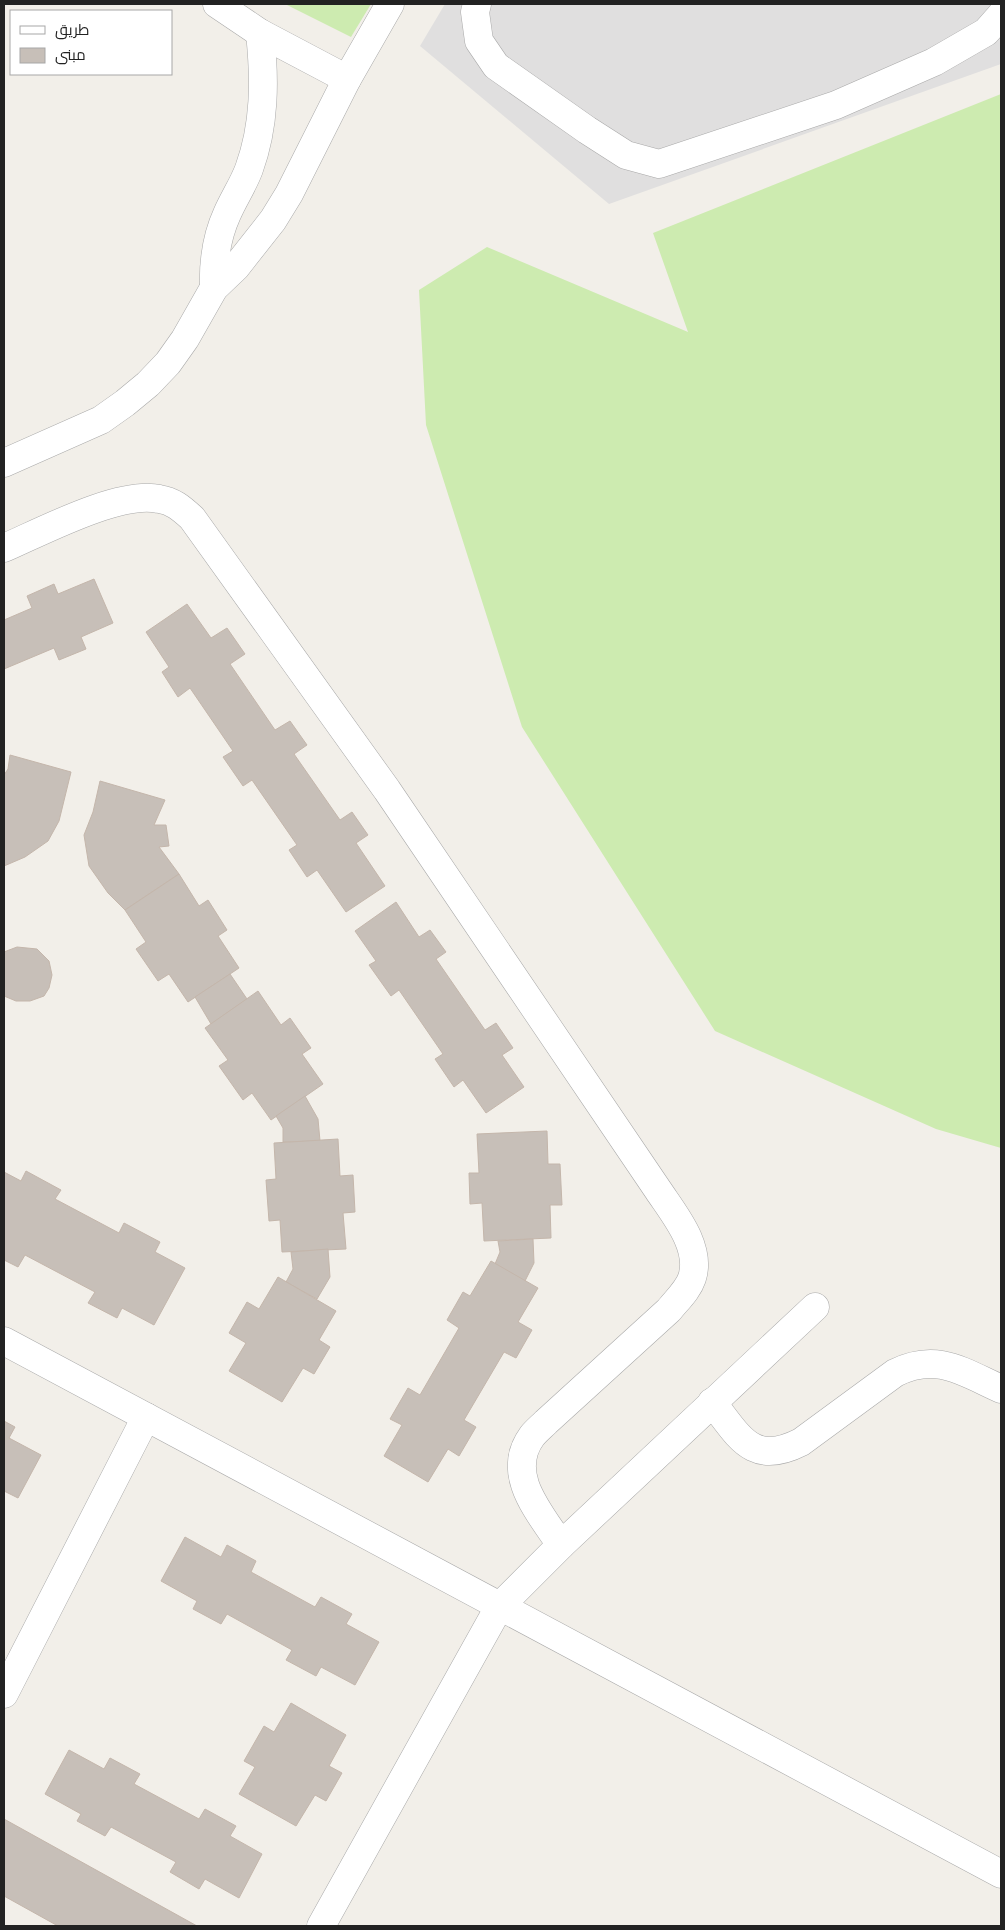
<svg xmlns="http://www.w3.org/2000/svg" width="1005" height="1930" font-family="'Alegreya Sans',Cairo,sans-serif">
	<rect width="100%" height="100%" fill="#f2efe9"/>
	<!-- residential -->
	<polygon fill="#e0dfdf" points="445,4 1001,4 1001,64 609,204 420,46"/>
	<!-- grass -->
	<g fill="#cdebb0">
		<polygon points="285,4 371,4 351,37"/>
		<polygon points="1001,94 1001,1148 936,1129 715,1031 522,727 426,425 419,290 487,247 688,332 653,233"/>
	</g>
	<!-- building -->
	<g fill="#c7bfb8" stroke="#c4b6ab">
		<polygon points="94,579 113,623 81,637 86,649 59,660 54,648 4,669 4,620 32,608 27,596 54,584 58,594"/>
		<polygon points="187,604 211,638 227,628 245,654 230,664 275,730 290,721 307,745 294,754 340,820 352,812 368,835 356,843 385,886 346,912 317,870 307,877 289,850 297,845 252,780 243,786 223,757 233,751 190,688 178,697 162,672 169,667 146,632"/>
		<polygon points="10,755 71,772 59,821 48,841 25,857 4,866 4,775 8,769"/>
		<polygon points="100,781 165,800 154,825 166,825 169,846 159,847 179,874 125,910 108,893 89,866 84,835 93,812"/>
		<polygon points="179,874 199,906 208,900 227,930 218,936 239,968 188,1002 169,974 158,981 136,949 146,942 125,910"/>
		<polygon points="396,902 419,937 430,930 446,952 436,959 485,1030 496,1023 513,1048 502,1055 524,1087 486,1113 463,1080 454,1087 435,1059 443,1054 399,990 391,996 369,965 376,961 355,931"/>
		<polygon points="17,947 37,949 49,961 52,975 49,988 44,996 30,1001 16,1001 4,996 4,952"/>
		<polygon points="230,974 247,999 211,1024 195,997"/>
		<polygon points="258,991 281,1025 290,1018 311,1048 302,1054 323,1084 271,1120 252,1093 243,1100 219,1066 228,1060 205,1028"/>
		<polygon points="305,1096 318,1119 320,1141 283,1142 283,1128 276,1116"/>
		<polygon points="547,1131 548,1164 560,1164 562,1205 550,1205 551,1238 484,1241 482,1203 470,1204 469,1173 479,1173 477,1134"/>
		<polygon points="338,1139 340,1176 353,1175 355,1212 343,1213 346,1249 282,1252 280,1220 269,1221 266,1180 276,1179 274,1143"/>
		<polygon points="26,1171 61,1190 55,1199 119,1233 124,1223 160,1242 155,1252 185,1268 154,1325 122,1308 117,1318 88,1303 95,1292 25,1255 18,1267 4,1260 4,1172 21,1181"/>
		<polygon points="533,1239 534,1263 525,1281 495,1264 500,1252 498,1241"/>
		<polygon points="328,1249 330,1277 317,1299 286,1282 293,1269 291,1252"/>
		<polygon points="491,1261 538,1288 518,1322 532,1330 516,1358 504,1352 464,1420 476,1427 459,1456 448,1449 428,1482 384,1456 402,1425 390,1419 408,1388 420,1395 459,1328 447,1320 463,1292 470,1296"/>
		<polygon points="278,1277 336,1311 319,1340 330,1347 314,1374 303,1368 282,1402 229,1371 246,1343 229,1333 247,1302 259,1309"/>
		<polygon points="4,1421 15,1427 9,1438 41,1455 18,1498 4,1491"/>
		<polygon points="185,1537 221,1557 227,1545 256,1561 251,1572 315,1607 321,1597 352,1614 346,1624 379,1642 355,1685 321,1667 316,1676 286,1660 292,1650 227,1614 221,1624 193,1609 197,1601 161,1581"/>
		<polygon points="291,1703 346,1735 329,1766 342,1773 326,1801 315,1795 296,1826 239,1794 255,1767 244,1761 264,1726 274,1732"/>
		<polygon points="69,1750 104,1769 110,1758 140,1774 134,1784 199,1819 205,1809 236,1826 230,1836 262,1854 239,1898 205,1879 199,1889 170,1872 176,1862 111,1827 105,1836 77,1821 81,1814 45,1794"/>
		<polygon points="4,1819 197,1926 58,1926 4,1896"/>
	</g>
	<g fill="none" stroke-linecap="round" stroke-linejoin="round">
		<defs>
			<g id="minor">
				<polyline points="217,4 260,33 347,79"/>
				<polyline points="477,4 475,12 479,41 496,66 587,130 626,155 659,164 836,105 934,62 986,32 1001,15"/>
				<path d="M214 288C213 261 216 238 227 214 234 198 243 185 249 169 265 125 265 80 260 33"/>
				<polyline points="4,463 101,420 125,403 148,384 168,363 185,339 214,288 236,267 273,220 289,194 347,79 390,4"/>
				<path d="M4 548C41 532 120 490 159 499 173 501 181 508 192 518L387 790 658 1190C674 1214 702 1247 692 1278 688 1290 677 1300 669 1310L546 1422C541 1427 536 1431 532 1436 504 1474 540 1513 561 1545"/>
				<polyline points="4,1341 1001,1874"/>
				<path d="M712 1402C739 1436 752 1467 801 1442L895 1373C937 1352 963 1372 1001 1389"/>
				<polyline points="4,1694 146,1417"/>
				<polyline points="321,1926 499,1607 561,1545 815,1307"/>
			</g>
		</defs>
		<!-- minor casing -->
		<use href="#minor" stroke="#a9a9a9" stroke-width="29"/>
		<!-- minor -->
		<use href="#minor" stroke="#fff" stroke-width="28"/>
	</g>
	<!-- border -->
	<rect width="1005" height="1930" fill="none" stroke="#222222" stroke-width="10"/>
	<!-- legend -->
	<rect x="10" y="10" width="162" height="65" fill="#ffffff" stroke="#a7a7a7"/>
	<rect x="20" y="26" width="25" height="8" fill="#ffffff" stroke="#a7a7a7"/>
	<text x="55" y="35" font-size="15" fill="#222222">طريق</text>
	<rect x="20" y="48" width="25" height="15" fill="#c7bfb8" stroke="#a7a7a7"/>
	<text x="55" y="60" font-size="15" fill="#222222">مبنى</text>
</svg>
